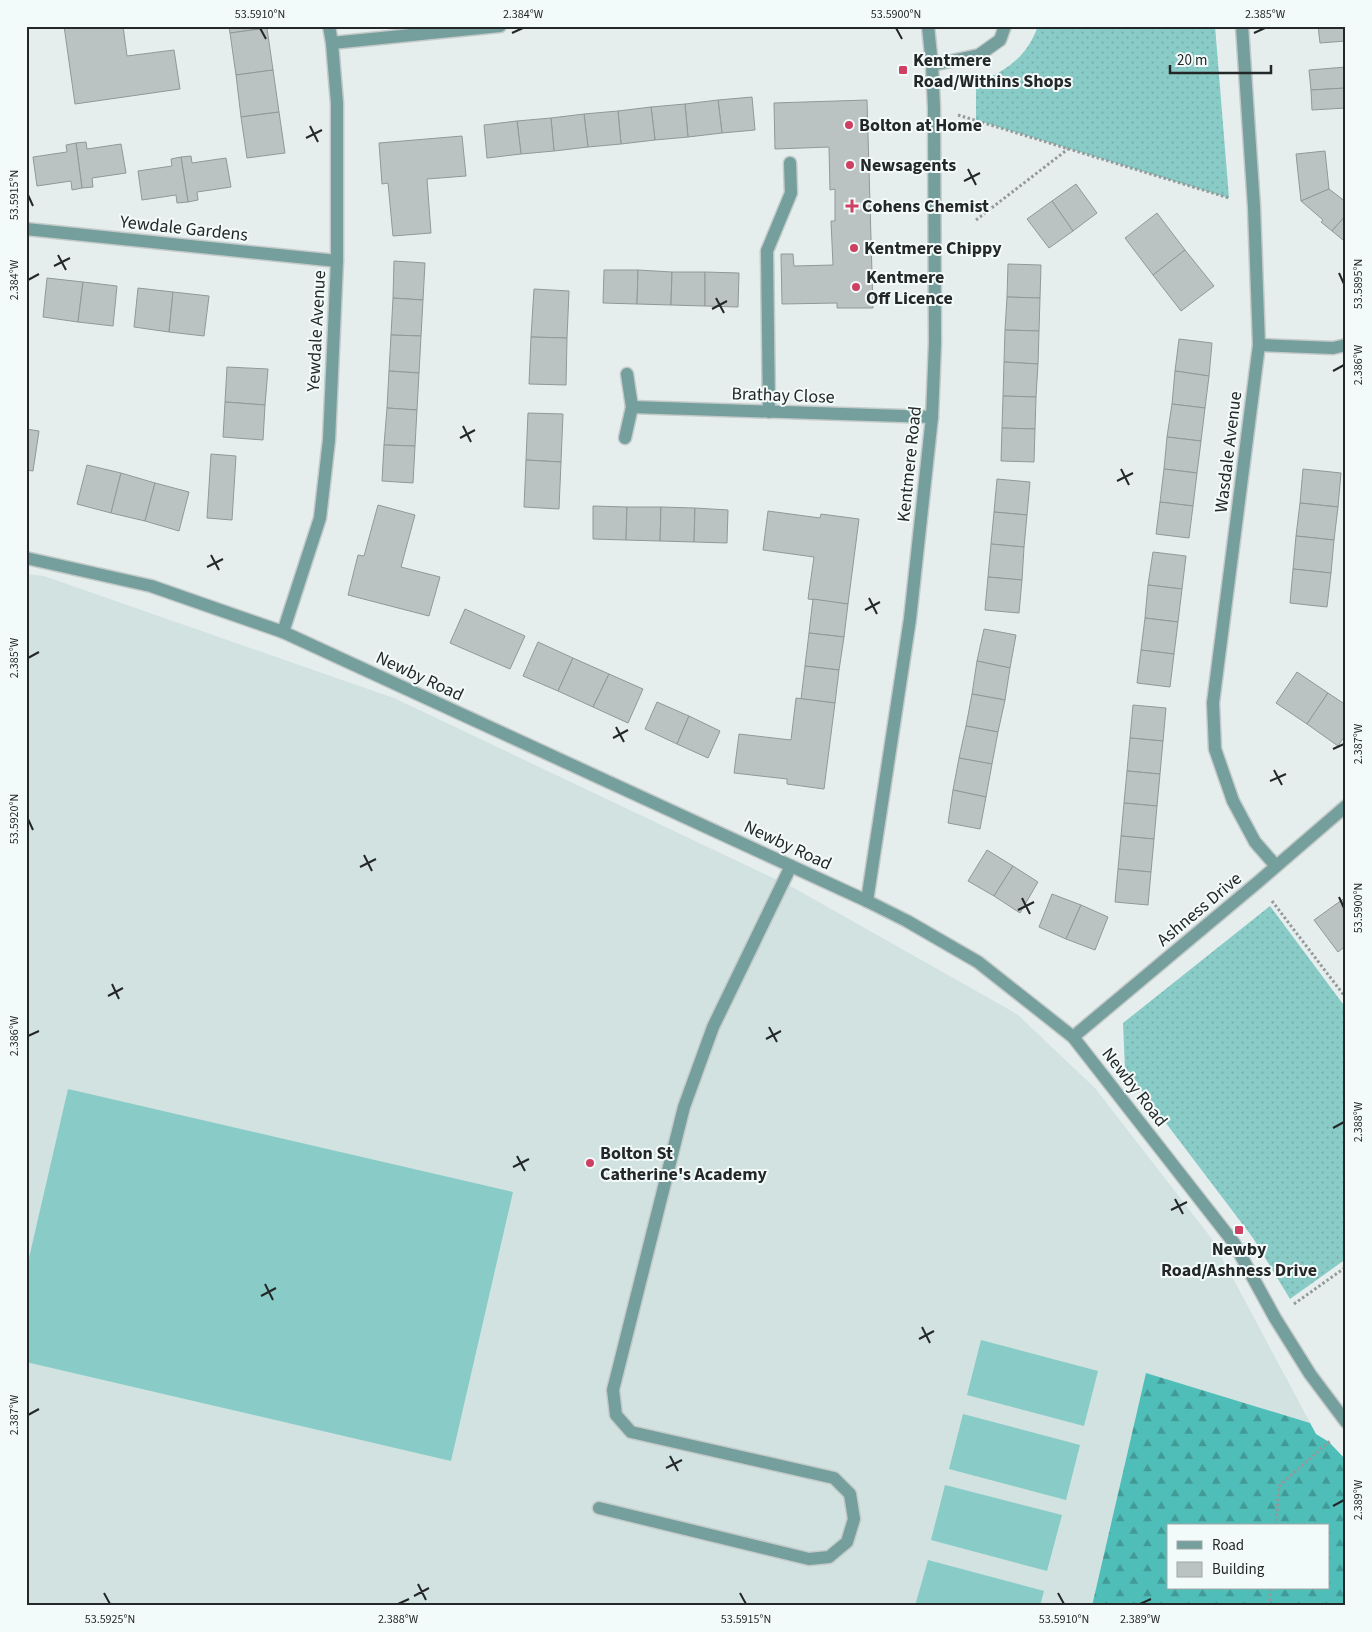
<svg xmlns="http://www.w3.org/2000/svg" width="1372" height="1632" font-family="'Source Sans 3',sans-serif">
	<defs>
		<pattern id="grass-dots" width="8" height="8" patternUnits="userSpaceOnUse" patternTransform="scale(1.25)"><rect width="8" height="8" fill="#89cbc6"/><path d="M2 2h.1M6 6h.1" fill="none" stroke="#76aeaa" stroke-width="1.8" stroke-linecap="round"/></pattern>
		<pattern id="forest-firs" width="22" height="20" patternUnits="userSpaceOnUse" patternTransform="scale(1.25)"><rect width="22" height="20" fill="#4fbeb8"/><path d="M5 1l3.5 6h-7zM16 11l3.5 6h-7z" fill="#419a96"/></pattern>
	</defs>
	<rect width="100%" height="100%" fill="#e6eeed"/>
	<!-- built -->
	<polygon fill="#d1e2e1" points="26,574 44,576 394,698 794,888 1017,1014 1095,1088 1212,1239 1316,1434 1168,1526 1168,1588 1258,1606 26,1606"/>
	<!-- grass -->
	<g fill="url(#grass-dots)">
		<path d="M1038 26H1215L1229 198 976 120V84C1006 70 1026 59 1038 26Z"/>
		<polygon points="1270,906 1346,1008 1346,1259 1290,1299 1253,1238 1125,1069 1123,1023"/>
	</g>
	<!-- forest -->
	<path fill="url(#forest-firs)" fill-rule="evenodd" d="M1146 1373 1310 1423 1316 1434 1329 1442 1346 1460V1606H1092ZM1168 1526H1328V1588H1168Z"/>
	<!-- pitch -->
	<g fill="#89cbc6">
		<polygon points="68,1089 513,1192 451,1461 26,1362 26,1271"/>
		<polygon points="981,1340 1098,1371 1084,1426 967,1395"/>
		<polygon points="963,1414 1080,1445 1066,1500 949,1469"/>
		<polygon points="945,1485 1062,1515 1047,1571 931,1540"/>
		<polygon points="928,1560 1044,1591 1040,1606 915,1606"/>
	</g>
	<!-- building -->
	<g fill="#bbc3c2" stroke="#919998">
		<polygon points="64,26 123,26 127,56 174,50 180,89 75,104"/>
		<polygon points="229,26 267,26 267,28 230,33"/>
		<polygon points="1318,26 1346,26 1346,41 1320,43"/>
		<polygon points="267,28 273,70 236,75 230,33"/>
		<polygon points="1346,67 1346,88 1311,90 1309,70"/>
		<polygon points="273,70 279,112 241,117 236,75"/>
		<polygon points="1346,88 1346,108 1312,110 1311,90"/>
		<polygon points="752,97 755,130 722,133 718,100"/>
		<polygon points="718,100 722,133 688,137 685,104"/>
		<polygon points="867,100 873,308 837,308 837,303 782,304 781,254 793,254 794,266 833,265 831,221 835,221 835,189 830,190 829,147 775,149 774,103"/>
		<polygon points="685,104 688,137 655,140 651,107"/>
		<polygon points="651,107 655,140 621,144 618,111"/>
		<polygon points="618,111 621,144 588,147 584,114"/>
		<polygon points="279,112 285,153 247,158 241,117"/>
		<polygon points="584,114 588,147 554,151 551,118"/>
		<polygon points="551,118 554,151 521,154 517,121"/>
		<polygon points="517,121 521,154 487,158 484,125"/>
		<polygon points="462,136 466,176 427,179 431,233 393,236 388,183 382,184 379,143"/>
		<polygon points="86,142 87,149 121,144 126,173 92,178 93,187 82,188 76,143"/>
		<polygon points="76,143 82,188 72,190 71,181 37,186 33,157 67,152 66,145"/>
		<polygon points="1325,151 1329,189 1301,201 1296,154"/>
		<polygon points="191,156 192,163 226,158 231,187 197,192 198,200 188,202 181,157"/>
		<polygon points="181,157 188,202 177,203 176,195 142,200 138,171 172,166 171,159"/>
		<polygon points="1076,184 1097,213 1073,231 1052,201"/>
		<polygon points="1329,189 1346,202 1346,215 1332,231 1321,222 1323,220 1301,201"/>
		<polygon points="1052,201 1073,231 1049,248 1027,219"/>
		<polygon points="1157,213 1185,250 1153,275 1125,238"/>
		<polygon points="1346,215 1346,237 1343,240 1332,231"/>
		<polygon points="1185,250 1214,286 1181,311 1153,275"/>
		<polygon points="394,261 425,263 423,300 393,298"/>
		<polygon points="1008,264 1041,265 1040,298 1007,297"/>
		<polygon points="604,270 638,270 637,304 603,303"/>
		<polygon points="638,270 672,272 671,305 637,304"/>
		<polygon points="672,272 705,272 705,306 671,305"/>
		<polygon points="705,272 739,273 738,307 705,306"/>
		<polygon points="47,278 83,282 78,322 43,317"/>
		<polygon points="83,282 117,286 113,326 78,322"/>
		<polygon points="138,288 173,292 169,332 134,327"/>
		<polygon points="534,289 569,291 567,338 531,337"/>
		<polygon points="173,292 209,296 204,336 169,332"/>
		<polygon points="1007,297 1040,298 1039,331 1005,330"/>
		<polygon points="393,298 423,300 421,336 391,335"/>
		<polygon points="1005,330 1039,331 1038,364 1004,362"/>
		<polygon points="391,335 421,336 419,373 389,371"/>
		<polygon points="531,337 567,338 566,385 529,384"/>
		<polygon points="1179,339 1212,343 1209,376 1175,371"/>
		<polygon points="1004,362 1038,364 1036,397 1003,396"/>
		<polygon points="227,367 268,369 265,405 225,402"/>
		<polygon points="389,371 419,373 417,410 387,408"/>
		<polygon points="1175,371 1209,376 1205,408 1172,404"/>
		<polygon points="1003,396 1036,397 1035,429 1002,428"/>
		<polygon points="225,402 265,405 263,440 223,437"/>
		<polygon points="1172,404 1205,408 1201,441 1167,437"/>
		<polygon points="387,408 417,410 415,446 384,445"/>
		<polygon points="528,413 563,414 561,462 526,460"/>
		<polygon points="1002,428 1035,429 1034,462 1001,461"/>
		<polygon points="26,429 39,431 33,471 26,470"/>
		<polygon points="1167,437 1201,441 1197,473 1164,469"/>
		<polygon points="384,445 415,446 413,483 382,481"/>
		<polygon points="211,454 236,456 232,520 207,518"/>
		<polygon points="526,460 561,462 559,509 524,507"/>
		<polygon points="87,465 121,473 111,513 77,504"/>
		<polygon points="1164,469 1197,473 1193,506 1160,502"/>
		<polygon points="1303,469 1341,473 1338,507 1300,503"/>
		<polygon points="121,473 155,483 145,521 111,513"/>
		<polygon points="997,479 1030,482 1027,515 994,512"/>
		<polygon points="155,483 189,492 179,531 145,521"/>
		<polygon points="1160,502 1193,506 1189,538 1156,534"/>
		<polygon points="1300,503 1338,507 1334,540 1296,536"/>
		<polygon points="378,505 415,515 401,567 440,577 429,616 348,595 358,555 364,556"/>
		<polygon points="593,506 627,507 626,540 593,539"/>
		<polygon points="627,507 661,507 660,541 626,540"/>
		<polygon points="661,507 695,508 694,542 660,541"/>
		<polygon points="695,508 728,510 727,543 694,542"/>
		<polygon points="768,511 820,518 821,514 859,519 848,604 808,599 814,557 763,550"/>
		<polygon points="994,512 1027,515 1024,547 991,544"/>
		<polygon points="1296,536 1334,540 1331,573 1293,569"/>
		<polygon points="991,544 1024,547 1022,580 988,577"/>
		<polygon points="1153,552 1186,556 1182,589 1148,585"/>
		<polygon points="1293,569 1331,573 1327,607 1290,603"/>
		<polygon points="988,577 1022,580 1019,613 985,610"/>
		<polygon points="1148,585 1182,589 1178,622 1145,618"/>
		<polygon points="813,599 848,604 844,637 809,633"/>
		<polygon points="465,609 525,636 510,669 450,643"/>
		<polygon points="1145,618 1178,622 1174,654 1141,650"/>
		<polygon points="984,629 1016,635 1010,668 977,661"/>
		<polygon points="809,633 844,637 839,670 805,666"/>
		<polygon points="538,642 573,658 558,691 523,676"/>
		<polygon points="1141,650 1174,654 1170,687 1137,683"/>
		<polygon points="573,658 609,674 593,707 558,691"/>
		<polygon points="977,661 1010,668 1005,700 972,694"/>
		<polygon points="805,666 839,670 835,703 801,699"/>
		<polygon points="1297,672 1328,693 1307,724 1276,703"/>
		<polygon points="609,674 643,689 628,723 593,707"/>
		<polygon points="1328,693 1346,705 1346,734 1338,746 1307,724"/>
		<polygon points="972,694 1005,700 998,732 966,726"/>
		<polygon points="796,698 835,703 824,789 787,784 787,779 734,773 739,734 791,740"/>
		<polygon points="657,702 689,716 677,744 645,729"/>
		<polygon points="1133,705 1166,708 1163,741 1130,738"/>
		<polygon points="689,716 720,731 708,758 677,744"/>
		<polygon points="966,726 998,732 992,764 959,758"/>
		<polygon points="1130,738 1163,741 1160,774 1127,771"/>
		<polygon points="959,758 992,764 986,797 953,790"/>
		<polygon points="1127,771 1160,774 1157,806 1124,803"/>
		<polygon points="953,790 986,797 980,829 948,823"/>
		<polygon points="1124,803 1157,806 1154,839 1121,836"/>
		<polygon points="1121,836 1154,839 1151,872 1118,869"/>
		<polygon points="987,850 1013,866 994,896 968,881"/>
		<polygon points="1013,866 1038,882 1020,913 994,896"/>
		<polygon points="1118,869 1151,872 1148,905 1115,902"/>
		<polygon points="1052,894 1081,905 1066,939 1039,927"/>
		<polygon points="1346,897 1346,952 1343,948 1338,952 1314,920"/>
		<polygon points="1081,905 1108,917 1095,950 1066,939"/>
	</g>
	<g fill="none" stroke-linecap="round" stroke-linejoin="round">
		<defs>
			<g id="minor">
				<polyline points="1242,26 1254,207 1259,345 1213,703 1215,749 1233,801 1255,842 1276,866"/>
				<polyline points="332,43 500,26"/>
				<polyline points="932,65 979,55 1000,40 1005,26"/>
				<polyline points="26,229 337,261"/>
				<polyline points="1259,345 1333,348 1346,345"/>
				<polyline points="632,407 932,417"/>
				<polyline points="769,412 767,251 791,193 790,163"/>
				<polyline points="625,438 632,407 627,374"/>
				<polyline points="26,558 151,586 283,632 867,901 907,921 978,962 1073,1037 1234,1243 1275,1318 1310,1374 1346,1422"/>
				<polyline points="283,632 320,518 329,440 337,261 337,103 332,43 329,26"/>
				<polyline points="867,901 910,619 932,417 935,343 934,108 932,65 928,26"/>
				<polyline points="1073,1037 1258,882 1346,806"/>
				<polyline points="599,1508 809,1559 829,1557 847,1542 854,1519 850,1494 834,1478 631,1432 616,1415 613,1390 684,1107 713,1027 791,866"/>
			</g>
		</defs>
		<!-- minor casing -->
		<use href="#minor" stroke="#c3cac9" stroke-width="15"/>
		<!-- path -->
		<g stroke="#949999" stroke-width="3" stroke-dasharray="2.5 2.5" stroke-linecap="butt">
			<polyline points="958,115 1229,198"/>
			<polyline points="976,220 1068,149"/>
			<polyline points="1272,901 1346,998"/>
			<polyline points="1294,1304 1346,1267"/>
			<polyline points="1276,1526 1279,1486 1331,1440"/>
			<polyline points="1269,1606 1271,1588"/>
		</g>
		<!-- minor -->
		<use href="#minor" stroke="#759f9c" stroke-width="12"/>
	</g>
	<!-- ticks -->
	<path fill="none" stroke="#242727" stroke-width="2" d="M260 28 266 39M896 28 902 39M512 33 523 28M1254 33 1265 28M310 126 318 142M306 138 322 130M968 169 976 185M964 181 980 173M28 195 33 206M58 255 66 270M54 266 70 258M1339 273 1344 284M28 280 39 274M716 298 724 313M712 309 727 301M1333 371 1344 365M463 426 471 442M460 438 475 430M1121 469 1129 485M1117 481 1133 473M211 555 219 570M207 567 223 559M869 598 877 614M865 610 880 602M28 658 39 652M616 727 624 742M613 738 628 730M1333 749 1344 744M1274 770 1282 785M1270 781 1286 774M28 819 33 830M364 855 372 871M360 867 376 859M1339 897 1344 908M1022 898 1030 914M1018 910 1034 902M112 984 119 999M108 996 123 988M769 1027 777 1042M28 1036 39 1031M766 1039 781 1031M1333 1128 1344 1122M517 1156 525 1171M513 1167 529 1159M1175 1199 1183 1214M1171 1210 1187 1202M265 1284 273 1300M261 1296 276 1288M922 1327 930 1343M919 1339 934 1331M28 1415 39 1409M670 1456 678 1471M666 1468 682 1460M1333 1506 1344 1500M418 1584 426 1600M104 1593 110 1604M740 1593 746 1604M1058 1593 1064 1604M414 1596 429 1588M398 1604 409 1599M1140 1604 1151 1599"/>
	<!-- markers -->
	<g fill="#ce3f61" stroke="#f3fbfa" stroke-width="2">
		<rect x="898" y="65" width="10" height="10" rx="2.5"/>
		<circle cx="849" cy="125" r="5"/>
		<circle cx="850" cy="165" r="5"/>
		<path d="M849.5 198.5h5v5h5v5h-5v5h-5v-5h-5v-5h5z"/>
		<circle cx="854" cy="248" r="5"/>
		<circle cx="856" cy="287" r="5"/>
		<circle cx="590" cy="1163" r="5"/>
		<rect x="1234" y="1225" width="10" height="10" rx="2.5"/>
	</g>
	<g text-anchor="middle" stroke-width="4" stroke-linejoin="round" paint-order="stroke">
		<!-- poi labels -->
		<g font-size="18" font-weight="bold" fill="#242727" stroke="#f3fbfa" text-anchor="start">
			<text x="913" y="66">Kentmere<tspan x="913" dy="21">Road/Withins Shops</tspan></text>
			<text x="859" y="131">Bolton at Home</text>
			<text x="860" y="171">Newsagents</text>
			<text x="862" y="212">Cohens Chemist</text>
			<text x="864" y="254">Kentmere Chippy</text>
			<text x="866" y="283">Kentmere<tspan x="866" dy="21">Off Licence</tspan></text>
			<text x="600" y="1159">Bolton St<tspan x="600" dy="21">Catherine's Academy</tspan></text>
			<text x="1239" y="1255" text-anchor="middle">Newby<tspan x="1239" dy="21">Road/Ashness Drive</tspan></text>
		</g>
		<!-- street labels -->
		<g font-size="18" fill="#242727" stroke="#f3fbfa">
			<text transform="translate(184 228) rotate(6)" y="6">Yewdale Gardens</text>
			<text transform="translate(316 331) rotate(-87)" y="6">Yewdale Avenue</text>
			<text transform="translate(783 395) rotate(2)" y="6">Brathay Close</text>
			<text transform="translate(1228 452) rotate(-83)" y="6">Wasdale Avenue</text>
			<text transform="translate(909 464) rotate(-84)" y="6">Kentmere Road</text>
			<text transform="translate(420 676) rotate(25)" y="6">Newby Road</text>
			<text transform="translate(788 845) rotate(25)" y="6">Newby Road</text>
			<text transform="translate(1199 909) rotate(-40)" y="6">Ashness Drive</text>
			<text transform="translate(1135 1087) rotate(52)" y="6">Newby Road</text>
		</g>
	</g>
	<!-- border -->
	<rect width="1372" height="1632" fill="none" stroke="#f3fbfa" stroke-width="55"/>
	<!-- legend -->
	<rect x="1167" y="1524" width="162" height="65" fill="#f3fbfa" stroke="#a0a6a6"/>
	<rect x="1177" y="1541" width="25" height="8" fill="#759f9c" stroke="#a0a6a6"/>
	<text x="1212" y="1550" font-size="15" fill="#242727">Road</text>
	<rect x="1177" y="1562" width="25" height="15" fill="#bbc3c2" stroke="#a0a6a6"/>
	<text x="1212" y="1574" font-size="15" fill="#242727">Building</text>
	<!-- scale -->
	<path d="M1170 65v8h101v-8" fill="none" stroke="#242727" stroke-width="2.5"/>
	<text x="1177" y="65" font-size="15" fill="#242727" stroke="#f3fbfa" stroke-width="4" paint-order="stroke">20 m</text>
	<rect x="28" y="28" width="1316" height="1576" fill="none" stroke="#242727" stroke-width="2"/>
	<g font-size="12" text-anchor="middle" fill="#242727">
		<text x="260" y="18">53.5910°N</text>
		<text x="523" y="18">2.384°W</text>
		<text x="896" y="18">53.5900°N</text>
		<text x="1265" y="18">2.385°W</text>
		<text transform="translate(14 195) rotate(-90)" y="4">53.5915°N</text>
		<text transform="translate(14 280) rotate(-90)" y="4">2.384°W</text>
		<text transform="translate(1358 284) rotate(-90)" y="4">53.5895°N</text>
		<text transform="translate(1358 365) rotate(-90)" y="4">2.386°W</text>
		<text transform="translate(14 658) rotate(-90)" y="4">2.385°W</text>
		<text transform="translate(1358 744) rotate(-90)" y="4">2.387°W</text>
		<text transform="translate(14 819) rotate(-90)" y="4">53.5920°N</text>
		<text transform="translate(1358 908) rotate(-90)" y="4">53.5900°N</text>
		<text transform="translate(14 1036) rotate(-90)" y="4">2.386°W</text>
		<text transform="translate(1358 1122) rotate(-90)" y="4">2.388°W</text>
		<text transform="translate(14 1415) rotate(-90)" y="4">2.387°W</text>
		<text transform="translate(1358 1500) rotate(-90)" y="4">2.389°W</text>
		<text x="110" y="1623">53.5925°N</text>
		<text x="398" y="1623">2.388°W</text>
		<text x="746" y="1623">53.5915°N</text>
		<text x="1064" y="1623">53.5910°N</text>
		<text x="1140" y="1623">2.389°W</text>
	</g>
</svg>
